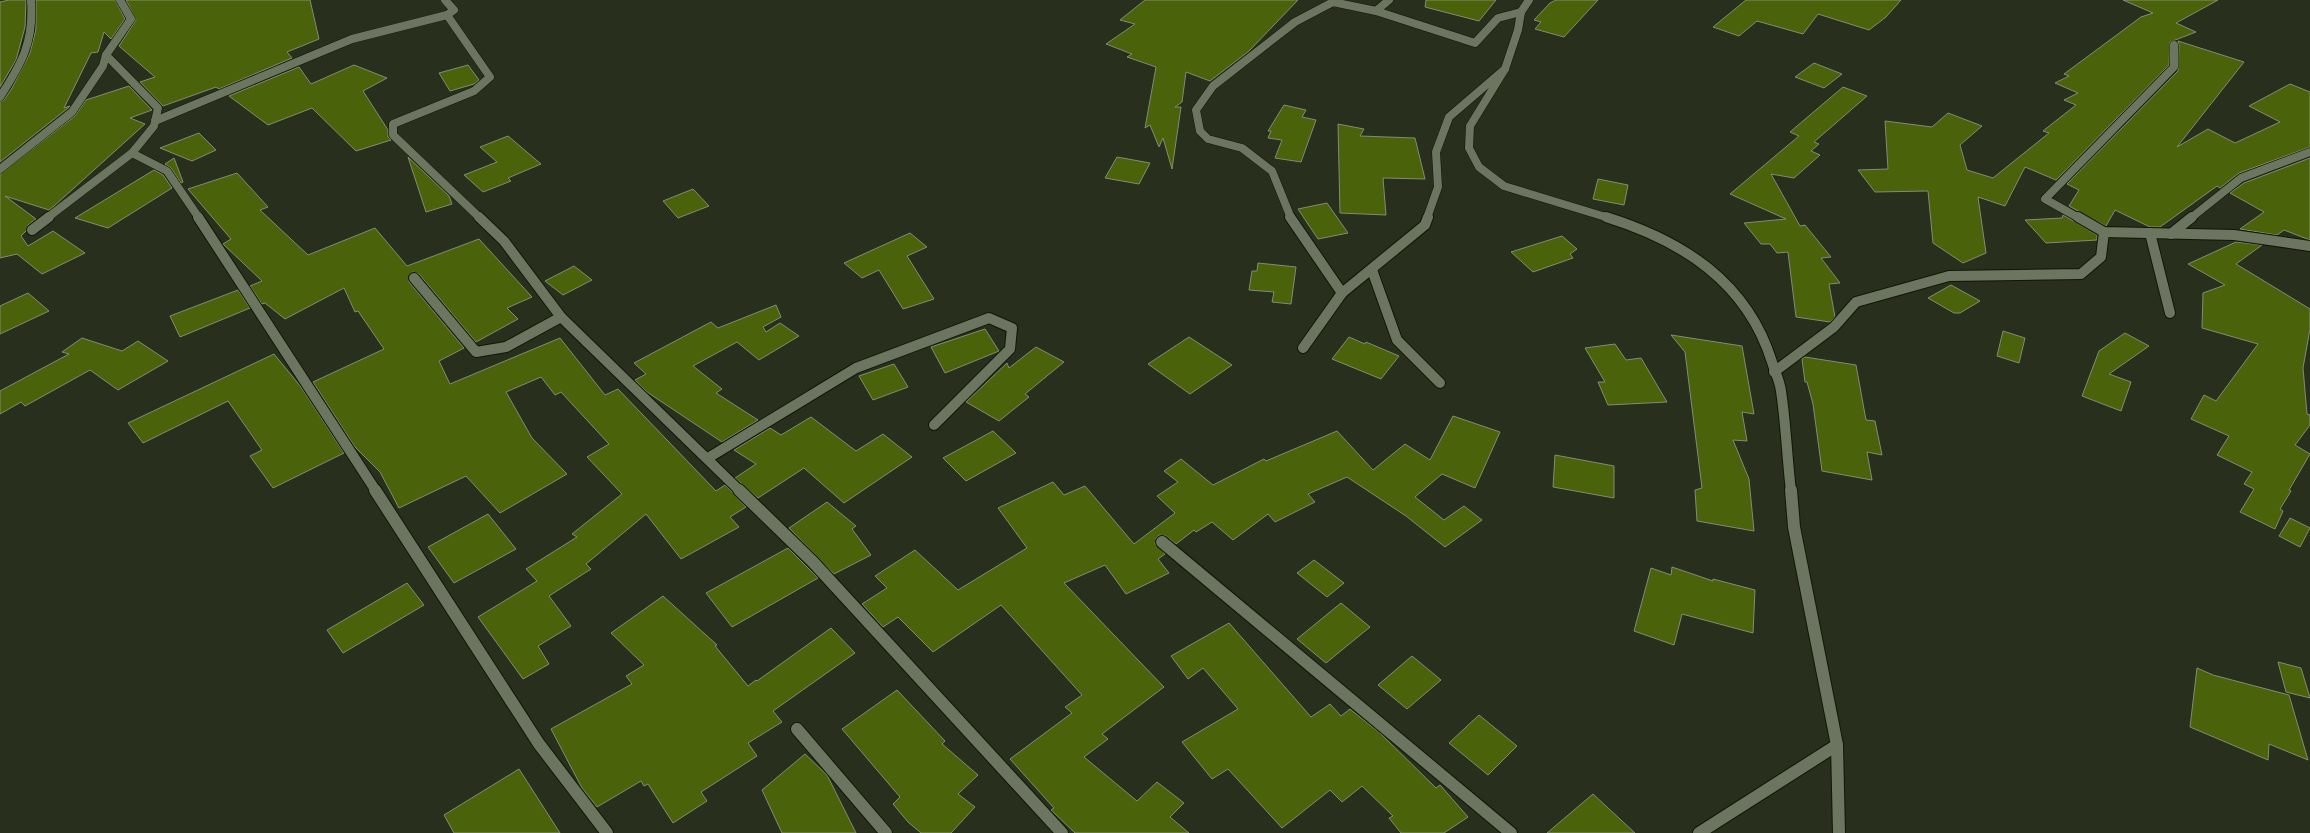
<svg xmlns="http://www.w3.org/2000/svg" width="2310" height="833" font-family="'Source Sans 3',sans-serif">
	<rect width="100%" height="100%" fill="#282f1c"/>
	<!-- building -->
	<g fill="#4a6209" stroke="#838c76">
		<polygon points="9,0 26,0 25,27 16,60 0,87 0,2"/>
		<polygon points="36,0 115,0 125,19 111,39 104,32 98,52 91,53 64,108 70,106 68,108 0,162 0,102 4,100 12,88 30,53 36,29"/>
		<polygon points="126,0 310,0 319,39 287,52 292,58 219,89 216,87 163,106 140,82 155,77 119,46 136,20"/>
		<polygon points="1145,0 1298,0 1249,51 1210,81 1186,72 1182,102 1175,107 1181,107 1172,169 1163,138 1159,147 1150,125 1145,128 1156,67 1127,57 1132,54 1106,44 1135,24 1120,20"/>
		<polygon points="1426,0 1496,0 1479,21 1425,7"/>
		<polygon points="1556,0 1598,0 1564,37 1535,29 1541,22 1534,20 1550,3"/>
		<polygon points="1746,0 1901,0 1886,17 1869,30 1818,14 1803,34 1757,21 1739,36 1713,27"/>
		<polygon points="2123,0 2218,0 2176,23 2196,32 2170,42 2169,65 2056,180 2025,167 2005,206 1978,197 1986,253 1963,263 1933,243 1928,191 1875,192 1858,170 1888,169 1885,121 1932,127 1948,113 1982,126 1960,145 1967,170 1993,178 2049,133 2043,131 2076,105 2064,100 2078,93 2055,83 2069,76 2064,74 2141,17 2153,13"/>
		<polygon points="2178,41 2244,62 2177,147 2208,129 2235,143 2280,122 2249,106 2290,84 2310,92 2310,147 2239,173 2220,188 2217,186 2160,227 2150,227 2115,210 2106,226 2069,206 2079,190 2067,184 2178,71 2179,45"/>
		<polygon points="1814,63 1842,74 1824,88 1795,77"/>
		<polygon points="354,65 387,78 363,91 388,130 388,137 391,140 356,151 312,108 268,125 229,96 299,67 311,84"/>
		<polygon points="468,65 479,80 474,84 450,91 439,73"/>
		<polygon points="129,86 152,110 130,118 145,124 54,206 49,210 5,196 36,219 28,225 26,231 21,236 28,246 53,231 85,253 42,274 17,254 0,258 0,174 75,116 86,100"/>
		<polygon points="1843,87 1867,96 1814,142 1819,144 1811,151 1820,155 1794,178 1771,174 1800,226 1805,225 1831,257 1821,258 1840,283 1829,284 1835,317 1830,322 1796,317 1788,252 1777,253 1770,244 1761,244 1744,223 1786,219 1730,194 1799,136 1790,132"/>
		<polygon points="1284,105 1306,110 1302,117 1316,120 1301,162 1275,158 1282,140 1268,138 1271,131 1268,131"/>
		<polygon points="1338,124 1364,129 1360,136 1415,138 1425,179 1383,178 1386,215 1340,213"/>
		<polygon points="199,133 216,150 192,161 160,148"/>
		<polygon points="508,136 541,164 508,178 511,181 483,192 464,175 497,162 480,147"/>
		<polygon points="408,157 449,196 452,204 426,212"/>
		<polygon points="1117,157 1150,163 1139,184 1105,178"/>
		<polygon points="174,158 183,182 181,183 171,168 165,164"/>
		<polygon points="2310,158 2310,240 2284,230 2277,235 2240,229 2264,212 2230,193 2244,183"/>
		<polygon points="154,170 163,175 172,188 108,228 75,218"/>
		<polygon points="237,173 268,207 260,210 308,255 375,228 407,266 479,239 532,297 507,308 518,319 476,342 419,274 413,272 410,274 409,282 464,348 439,361 450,384 560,338 605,395 618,389 716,491 725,485 732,492 746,507 730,517 739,527 681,559 646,514 586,564 591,569 549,596 571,626 538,646 549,664 523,679 478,617 537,581 526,569 577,537 572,534 622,494 587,457 609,444 561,392 555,395 541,377 506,392 532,438 567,474 500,513 466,476 399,508 380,472 355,447 313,382 384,349 358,311 355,312 344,288 285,319 265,303 262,304 250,286 262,281 223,244 231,239 188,189"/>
		<polygon points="1598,179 1628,185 1624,205 1593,199"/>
		<polygon points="693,189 709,206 678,218 663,201"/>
		<polygon points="1327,203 1348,233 1318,239 1298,209"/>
		<polygon points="2063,215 2097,235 2097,240 2046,243 2025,220 2062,218"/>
		<polygon points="910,233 927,247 907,256 934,299 903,309 879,270 862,278 844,263"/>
		<polygon points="1562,236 1577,249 1570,254 1573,258 1533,272 1511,252"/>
		<polygon points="2236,242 2262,245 2236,264 2310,309 2310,329 2303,368 2307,414 2310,415 2310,425 2295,445 2310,454 2289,490 2291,491 2280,509 2283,511 2275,529 2240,512 2254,489 2244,484 2252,472 2217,455 2229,436 2191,419 2204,395 2216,401 2258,344 2202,328 2203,293 2225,285 2188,264"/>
		<polygon points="1258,263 1296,267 1291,304 1272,302 1274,292 1249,290 1252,271 1257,271"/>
		<polygon points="574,266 592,280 563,295 545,281"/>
		<polygon points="1951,285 1980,301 1960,313 1954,313 1928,298"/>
		<polygon points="238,290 250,308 180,337 170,316"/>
		<polygon points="28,293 49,311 0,334 0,306"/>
		<polygon points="776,305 781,317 763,327 766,332 780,323 799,336 759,360 737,342 693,366 722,389 716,393 758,420 722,442 647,392 635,380 646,374 634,363 711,322 718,328"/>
		<polygon points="985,329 999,351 945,373 931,347"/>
		<polygon points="2003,331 2025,338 2019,363 1997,356"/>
		<polygon points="2125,333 2149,346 2109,374 2131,382 2121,411 2082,396 2099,351"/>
		<polygon points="1671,335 1742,346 1754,414 1742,412 1747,441 1733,440 1749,479 1754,531 1697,521 1695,490 1702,488 1685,352"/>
		<polygon points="1189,337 1232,365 1190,394 1148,364"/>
		<polygon points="1349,337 1365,344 1366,342 1399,356 1381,379 1332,359"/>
		<polygon points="82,338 122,351 138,341 168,361 118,390 90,370 25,406 21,402 0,414 0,391 69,354 62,352"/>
		<polygon points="1615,344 1626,360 1641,358 1667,402 1608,405 1598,382 1605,382 1585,348"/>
		<polygon points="1036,347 1064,362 1025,394 1029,397 999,421 966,402 1007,363 1009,368"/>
		<polygon points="274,354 301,387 344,453 273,488 250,456 262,450 228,401 143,443 128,423"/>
		<polygon points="1805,357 1856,365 1866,420 1875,421 1882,455 1867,452 1872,480 1822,471 1813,404 1807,382 1805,382 1802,359"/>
		<polygon points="894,364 908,387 873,400 859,376"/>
		<polygon points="1453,416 1500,432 1475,488 1442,474 1415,497 1444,520 1464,506 1482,520 1445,547 1406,516 1347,477 1308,494 1315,502 1275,522 1268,514 1233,540 1212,522 1196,532 1194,530 1176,544 1166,536 1159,535 1156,538 1155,544 1165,554 1158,559 1169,573 1126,594 1105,565 1064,583 1164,687 1102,734 1108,739 1084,757 1137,801 1157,782 1184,803 1170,817 1189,833 1075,833 1051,810 1054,808 1010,759 1072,713 1065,707 1082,695 1001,605 933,652 898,617 883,627 862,604 887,588 875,576 915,550 958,590 1027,548 998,508 1053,482 1064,495 1085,486 1134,544 1175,513 1157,496 1178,482 1164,471 1181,459 1213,485 1264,459 1266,461 1337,431 1373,470 1405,444 1430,460"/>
		<polygon points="811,417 856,451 883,434 912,457 844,503 804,468 758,498 735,478 756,464 734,450 770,428 781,435"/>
		<polygon points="993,431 1016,453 966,481 943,458"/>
		<polygon points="1555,455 1614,466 1614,498 1553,487"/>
		<polygon points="827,502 856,526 852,529 871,555 834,574 789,528"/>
		<polygon points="488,514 516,549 454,583 428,547"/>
		<polygon points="2290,518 2310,528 2300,547 2279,536"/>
		<polygon points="788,548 818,578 732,627 706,593"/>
		<polygon points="1314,560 1344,583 1327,597 1297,573"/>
		<polygon points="1672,567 1713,581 1713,579 1755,590 1753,633 1682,614 1674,645 1634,631 1651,568 1671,575"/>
		<polygon points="407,583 424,605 343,653 327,630"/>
		<polygon points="663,596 717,645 715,646 748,686 756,680 757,681 831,628 855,653 773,711 782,722 748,743 757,756 701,792 707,801 673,823 648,784 644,786 641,781 597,807 582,788 551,729 632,684 626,676 644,665 611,633"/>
		<polygon points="1341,603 1370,627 1326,663 1297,639"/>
		<polygon points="1229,623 1311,717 1330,704 1341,716 1350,709 1380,733 1436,788 1440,785 1468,817 1444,833 1401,833 1389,818 1393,816 1362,786 1342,802 1330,790 1282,828 1228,769 1212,779 1182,742 1238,709 1203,668 1188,679 1171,656"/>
		<polygon points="1412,656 1441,680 1407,709 1378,685"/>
		<polygon points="2278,662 2301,668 2310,698 2286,692"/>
		<polygon points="2197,668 2213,675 2289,695 2308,760 2269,744 2268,760 2190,727"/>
		<polygon points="897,690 945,741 942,744 978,775 958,794 975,807 951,833 921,833 908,822 893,804 900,797 842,729"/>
		<polygon points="1479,715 1517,746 1488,775 1449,743"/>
		<polygon points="805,754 827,775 856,833 782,833 762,790"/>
		<polygon points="519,769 560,833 454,833 444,815"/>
		<polygon points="1593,794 1635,833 1547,833"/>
	</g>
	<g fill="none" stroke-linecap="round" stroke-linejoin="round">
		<defs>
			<g id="minor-far2">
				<polyline points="1376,11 1389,0"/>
				<polyline points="447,15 490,77 474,91 393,124 393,135 480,218"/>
				<path d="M0 97C22 63 34 42 31 0"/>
				<polyline points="155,121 352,39 447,15 454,10 445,0"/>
				<polyline points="132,153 167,171 199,218"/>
				<polyline points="0,169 72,112 103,66 106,55 131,19 120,0"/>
				<polyline points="47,218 132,153 154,126 158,108 106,55"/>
				<polyline points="1291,218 1272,171 1242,148 1208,139 1200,131 1196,110 1213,86 1295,22 1333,2 1376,11 1475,43 1498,18 1521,12"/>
				<polyline points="1427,218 1438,187 1436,152 1449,117 1505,69"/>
				<polyline points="2079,218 2045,199 2174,67 2174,45"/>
				<polyline points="2191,218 2241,178 2310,152"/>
			</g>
			<g id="minor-far1">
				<polyline points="198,217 376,491"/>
				<polyline points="479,217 504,241 561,317 740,491"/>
				<polyline points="1290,217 1342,293"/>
				<polyline points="2078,217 2104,232 2234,235 2310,246"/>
				<polyline points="32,230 49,217"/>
				<polyline points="2150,233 2170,313"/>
				<polyline points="2171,234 2192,217"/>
				<polyline points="1372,270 1397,340 1440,383"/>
				<polyline points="414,278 476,352 506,347 561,317"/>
				<polyline points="1303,348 1342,293 1425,225 1428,217"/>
				<polyline points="1774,372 1834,327 1856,302 1949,276 2081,274 2101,257 2104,232"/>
				<polyline points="708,458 856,368 989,318 1012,328 1010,349 934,425"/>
			</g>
			<g id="minor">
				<polyline points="375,490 539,744 607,833"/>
				<polyline points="739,490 813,562 1062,833"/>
				<polyline points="1162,542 1511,833"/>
				<polyline points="797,729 886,833"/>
				<polyline points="1699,833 1837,745"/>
			</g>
			<polyline id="secondary-far2" points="1529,0 1521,12 1518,30 1505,69 1470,126 1469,148 1479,167 1504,186 1609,218"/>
			<path id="secondary-far1" d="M1606 217C1683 241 1747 282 1772 362 1775 372 1780 382 1781 391 1786 424 1787 458 1791 491"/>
			<polyline id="secondary" points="1791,490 1794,527 1837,745 1839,833"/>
		</defs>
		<!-- minor-far2 casing -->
		<use href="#minor-far2" stroke="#111706" stroke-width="9"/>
		<!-- minor-far1 casing -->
		<use href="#minor-far1" stroke="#111706" stroke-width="12"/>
		<!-- minor casing -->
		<use href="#minor" stroke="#111706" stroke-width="14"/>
		<!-- secondary-far2 casing -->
		<use href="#secondary-far2" stroke="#111706" stroke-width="9"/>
		<!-- secondary-far1 casing -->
		<use href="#secondary-far1" stroke="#111706" stroke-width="12"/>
		<!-- secondary casing -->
		<use href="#secondary" stroke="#111706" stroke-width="14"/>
		<!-- minor-far2 -->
		<use href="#minor-far2" stroke="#6c755f" stroke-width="8"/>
		<!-- minor-far1 -->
		<use href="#minor-far1" stroke="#6c755f" stroke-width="10"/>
		<!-- minor -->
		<use href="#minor" stroke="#6c755f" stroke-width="12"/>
		<!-- secondary-far2 -->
		<use href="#secondary-far2" stroke="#6c755f" stroke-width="8"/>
		<!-- secondary-far1 -->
		<use href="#secondary-far1" stroke="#6c755f" stroke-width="10"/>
		<!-- secondary -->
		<use href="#secondary" stroke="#6c755f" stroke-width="12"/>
	</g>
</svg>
